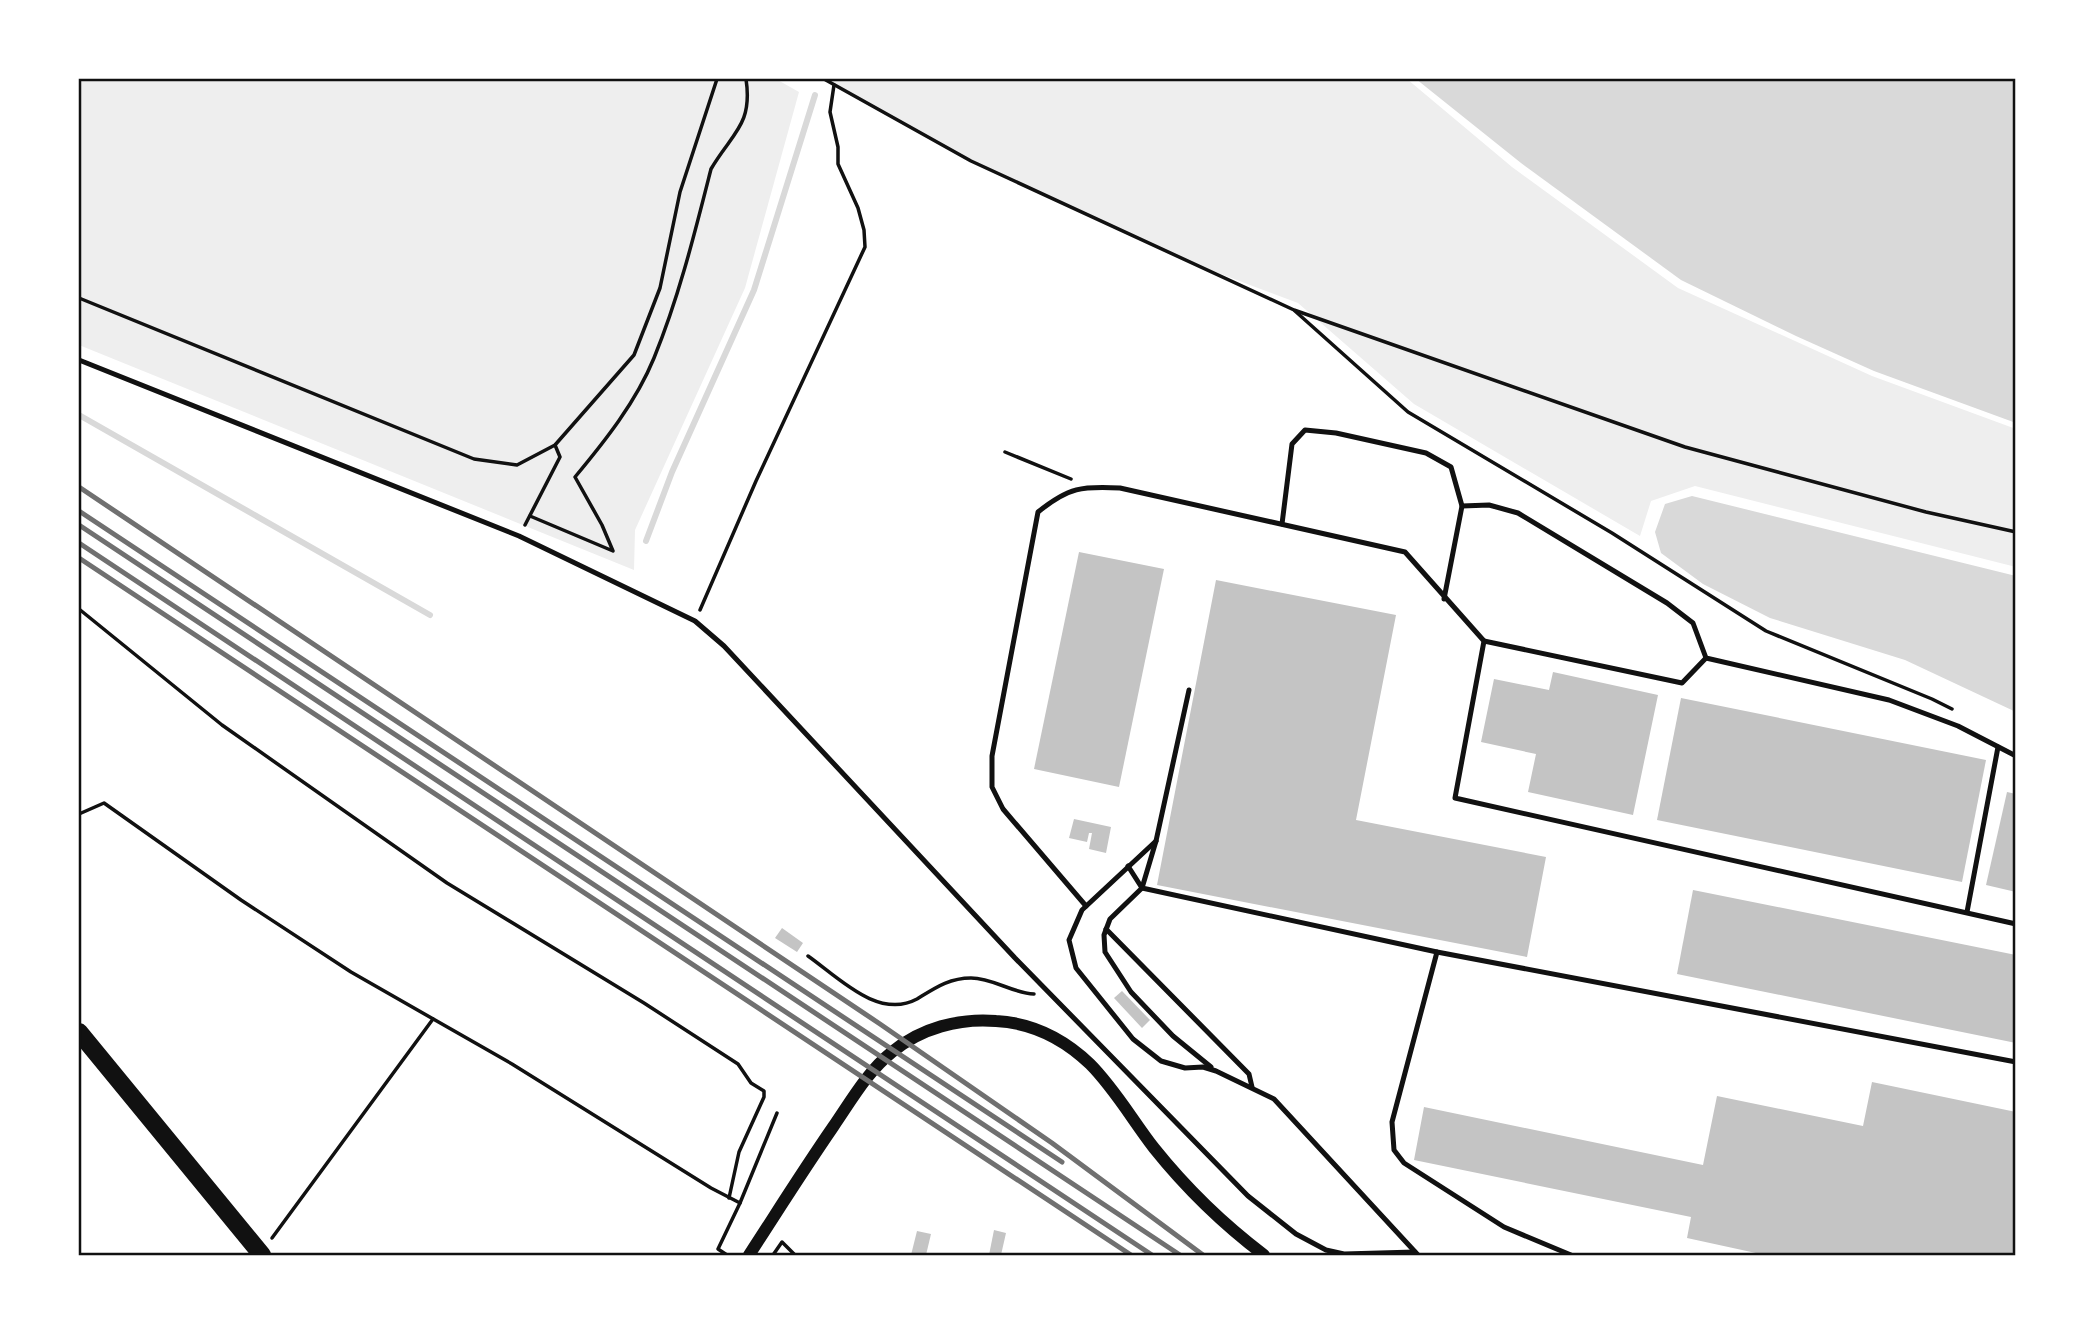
<svg xmlns="http://www.w3.org/2000/svg" width="2095" height="1334" font-family="'Exo 2',sans-serif">
	<rect width="100%" height="100%" fill="#fff"/>
	<!-- green -->
	<g fill="#eee">
		<polygon points="79,79 776,79 799,92 745,288 635,530 634,570 79,345"/>
		<polygon points="824,79 1407,79 1512,167 1678,288 1872,376 2016,429 2016,567 1695,486 1651,501 1640,536 1414,404 1298,303 1197,265 971,161"/>
	</g>
	<!-- water -->
	<g fill="#d9d9d9">
		<polygon points="1416,79 2016,79 2016,423 1874,371 1796,336 1681,280 1521,163"/>
		<polygon points="1692,496 2016,576 2016,712 1905,660 1770,618 1703,584 1661,553 1655,532 1665,504"/>
	</g>
	<g fill="none" stroke-linecap="round" stroke-linejoin="round">
		<!-- stream -->
		<g stroke="#d9d9d9" stroke-width="6">
			<polyline points="79,415 430,615"/>
			<polyline points="646,541 672,472 754,290 815,95"/>
		</g>
	</g>
	<!-- building -->
	<g fill="#c4c4c4">
		<polygon points="1079,552 1164,569 1119,787 1034,769"/>
		<polygon points="1216,580 1396,615 1356,820 1546,857 1527,957 1157,885"/>
		<polygon points="1553,672 1658,695 1633,815 1528,792 1536,754 1481,742 1494,679 1549,690"/>
		<polygon points="1681,698 1986,760 1962,882 1657,820"/>
		<polygon points="2007,792 2016,794 2016,892 1986,885"/>
		<polygon points="1074,819 1111,827 1106,853 1089,849 1092,833 1089,833 1087,842 1069,838"/>
		<polygon points="1693,890 2016,955 2016,1043 1677,974"/>
		<polygon points="782,928 803,943 797,952 775,938"/>
		<polygon points="1122,991 1150,1020 1142,1028 1114,998"/>
		<polygon points="1872,1082 2016,1112 2016,1255 1765,1255 1687,1238 1691,1217 1414,1160 1424,1107 1703,1165 1717,1096 1863,1126"/>
		<polygon points="994,1230 1006,1233 1001,1255 989,1255"/>
		<polygon points="917,1231 931,1234 926,1255 911,1255"/>
	</g>
	<g fill="none" stroke-linecap="round" stroke-linejoin="round">
		<!-- path -->
		<g stroke="#111" stroke-width="3.5">
			<polyline points="824,79 971,161 1294,310 1685,447 1926,512 2016,532"/>
			<polyline points="79,298 474,459 517,465 555,445 634,355 660,288 680,192 717,79"/>
			<polyline points="1295,311 1408,412 1612,533 1766,631 1932,699 1952,709"/>
			<polyline points="1005,452 1071,479"/>
			<path d="M530 516 613 551 602 525 575 477C605 441 636 402 654 358 679 297 695 232 711 169 732 133 753 125 746 79"/>
			<polyline points="525,525 560,457 555,445"/>
			<polyline points="79,609 222,725 447,883 644,1003 738,1064 751,1083 764,1091 764,1097 739,1152 729,1198"/>
			<polyline points="700,610 756,481 865,247 864,230 858,208 838,164 838,147 830,112 834,85"/>
			<polyline points="79,814 104,803 241,900 351,972 512,1064 711,1188 740,1203 718,1249 727,1255"/>
			<path d="M808 956C838 977 878 1020 917 999 935 988 949 978 971 978 993 978 1012 993 1034 994"/>
			<polyline points="740,1203 777,1113"/>
			<polyline points="272,1238 433,1019"/>
			<polyline points="773,1255 782,1242 795,1255"/>
		</g>
		<!-- service -->
		<g stroke="#111" stroke-width="5">
			<polyline points="79,360 519,536 695,621 724,646 1015,958 1248,1196 1296,1234 1326,1250 1344,1254 1415,1252"/>
			<polyline points="1462,506 1489,505 1518,513 1667,603 1693,623 1706,658 1889,700 1958,726 2016,756"/>
			<polyline points="1282,524 1292,444 1305,430 1336,433 1426,453 1451,467 1462,506 1444,599"/>
			<polyline points="1484,641 1682,683 1706,658"/>
			<polyline points="1189,690 1156,841 1142,888 1110,919 1104,935 1105,952 1131,992 1173,1036 1211,1067"/>
			<polyline points="1156,841 1082,910 1069,940 1076,968 1133,1039 1161,1061 1185,1068 1203,1067 1216,1071 1274,1099 1418,1255"/>
			<polyline points="1128,866 1142,888 1437,952 2016,1062"/>
			<path d="M1086 906 1003 809 992 787V756L1038 512C1069 487 1082 486 1120 488L1405 552 1484 641 1455 798 2016 924"/>
			<polyline points="1967,912 1998,747"/>
			<polyline points="1106,929 1249,1074 1252,1087"/>
			<polyline points="1437,952 1392,1122 1394,1150 1404,1163 1504,1227 1571,1255"/>
		</g>
		<!-- tertiary -->
		<path stroke="#111" stroke-width="12" d="M749 1255C777 1212 804 1169 833 1127 851 1101 867 1072 892 1052 921 1028 959 1018 996 1021 1032 1023 1064 1039 1090 1064 1115 1089 1133 1121 1154 1148 1186 1188 1223 1224 1264 1255"/>
		<!-- primary -->
		<polyline stroke="#111" stroke-width="18" points="79,1032 262,1255"/>
		<!-- rail -->
		<g stroke="#707070" stroke-width="5">
			<polyline points="79,487 880,1024 1052,1143 1203,1255"/>
			<polyline points="79,511 1062,1162"/>
			<polyline points="79,525 1180,1255"/>
			<polyline points="79,543 1152,1255"/>
			<polyline points="79,558 1131,1255"/>
		</g>
	</g>
	<!-- border -->
	<rect width="2095" height="1334" fill="none" stroke="#ffffff" stroke-width="161"/>
	<rect x="80" y="80" width="1934" height="1174" fill="none" stroke="#111" stroke-width="2.5"/>
</svg>
